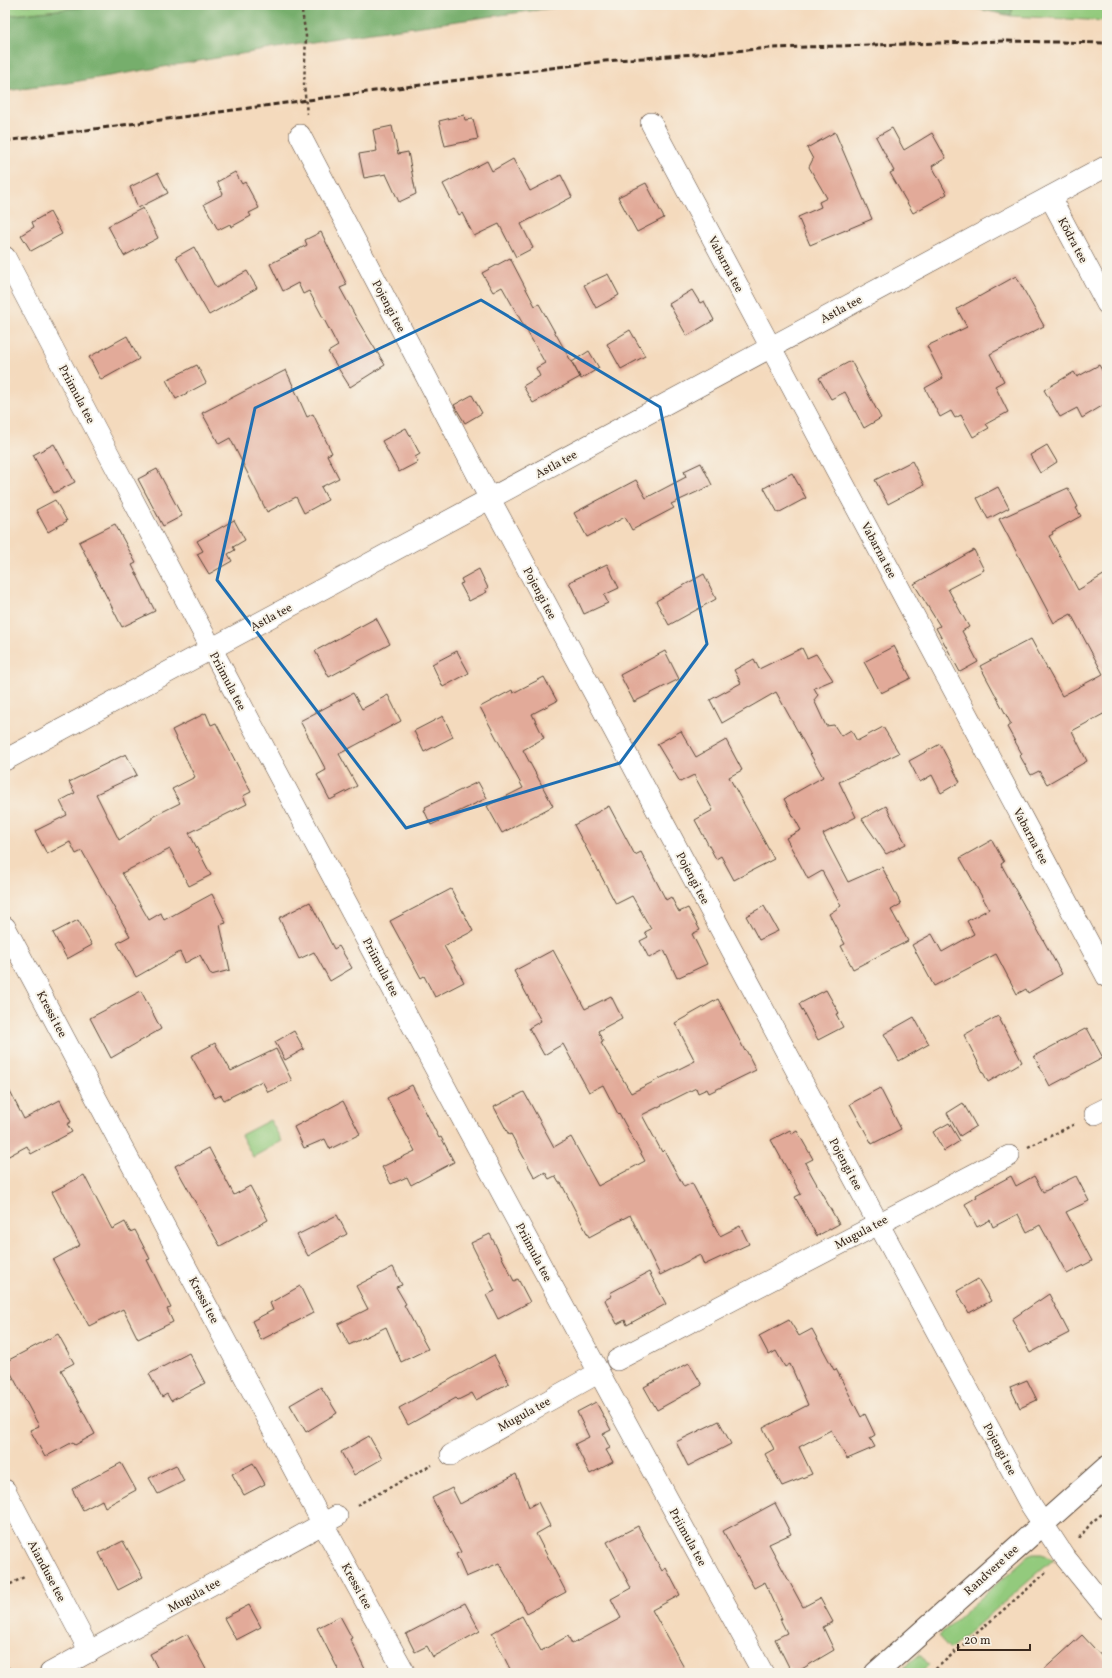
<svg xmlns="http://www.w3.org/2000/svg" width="1112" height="1678" font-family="Vollkorn,serif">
	<rect width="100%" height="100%" fill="#f7f3e8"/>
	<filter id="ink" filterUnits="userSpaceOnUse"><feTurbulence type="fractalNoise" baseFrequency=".025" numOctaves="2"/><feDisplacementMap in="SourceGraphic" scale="8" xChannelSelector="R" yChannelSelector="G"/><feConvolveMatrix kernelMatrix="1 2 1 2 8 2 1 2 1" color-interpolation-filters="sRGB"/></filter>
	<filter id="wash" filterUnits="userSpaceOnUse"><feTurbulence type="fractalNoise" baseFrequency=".012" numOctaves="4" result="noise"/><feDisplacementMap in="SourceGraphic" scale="16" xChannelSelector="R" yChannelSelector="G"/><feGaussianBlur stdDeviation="0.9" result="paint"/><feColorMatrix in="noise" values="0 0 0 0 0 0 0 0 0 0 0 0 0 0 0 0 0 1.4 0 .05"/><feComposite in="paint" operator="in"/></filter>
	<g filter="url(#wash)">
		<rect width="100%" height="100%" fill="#f4dabd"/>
		<!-- green -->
		<g fill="#93ca7d" stroke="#677a4e">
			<polygon points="5,5 103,5 5,16"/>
			<polygon points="1013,5 1107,5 1107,21 1011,16"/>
			<polygon points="270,1120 282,1141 253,1157 241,1135"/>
			<polygon points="1033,1554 1042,1554 1053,1560 950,1649 938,1636 1028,1556"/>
			<polygon points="919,1655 921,1655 929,1665 921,1673 897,1673"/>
		</g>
		<!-- forest -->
		<g fill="#76ae6c" stroke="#586c45">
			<polygon points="103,5 573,5 349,36 61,84 5,91 5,16"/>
			<polygon points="960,5 1013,5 1011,16"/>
		</g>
		<g id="blocks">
			<!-- building -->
			<g fill="#e2aa99">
				<polygon points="464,115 465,120 473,119 478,139 445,146 439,121"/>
				<polygon points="392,126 398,154 408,152 416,194 399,202 386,174 364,178 359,154 377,151 373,130"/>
				<polygon points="892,128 904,150 932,133 946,158 932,166 947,194 913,213 890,173 894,171 876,137"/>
				<polygon points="835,132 872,219 810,245 798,217 821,207 819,202 827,198 809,167 813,159 807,148"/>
				<polygon points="513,159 530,191 561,175 572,197 521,224 533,248 516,257 499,224 474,236 462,213 459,215 443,184 487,161 492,171"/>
				<polygon points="235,172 242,184 245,182 259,208 249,213 251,216 231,227 230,224 218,230 204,204 223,194 217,182"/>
				<polygon points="158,173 168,193 138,208 130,187"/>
				<polygon points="646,183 664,218 637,232 618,197"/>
				<polygon points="143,208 158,238 124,256 108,226"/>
				<polygon points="50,212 62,234 31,251 21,235 34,227 32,222"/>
				<polygon points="321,232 347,285 340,288 358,321 385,365 350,387 328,352 338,346 309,291 303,294 298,283 283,291 270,264 307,245 305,240"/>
				<polygon points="194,247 216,288 247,271 257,288 209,315 176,257"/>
				<polygon points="510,258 535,306 539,304 580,377 533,403 523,386 540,376 536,368 545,363 502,287 493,292 482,273"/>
				<polygon points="608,274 619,295 596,308 584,285"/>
				<polygon points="1016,276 1044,326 990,354 1004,381 995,386 1008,412 986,424 989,428 973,437 961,415 955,418 951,411 940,417 925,388 943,378 927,346 967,327 957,309"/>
				<polygon points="692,290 700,303 704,301 714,320 687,336 669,304"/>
				<polygon points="630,330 645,356 621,369 607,344"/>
				<polygon points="127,336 139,359 101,380 89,357"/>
				<polygon points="589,351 599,368 581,379 572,362"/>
				<polygon points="851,361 881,418 864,428 845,392 831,399 819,378"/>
				<polygon points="197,365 206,383 176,399 166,380"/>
				<polygon points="1099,365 1107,379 1107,403 1082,418 1077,408 1060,417 1044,390 1074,372 1077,377"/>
				<polygon points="286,370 307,417 313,414 332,453 327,455 339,478 321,487 328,500 304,513 296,497 267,512 230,438 219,444 202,413"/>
				<polygon points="472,395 482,413 465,423 454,405"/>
				<polygon points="406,428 420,454 415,457 418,462 399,472 382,441"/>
				<polygon points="54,444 75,482 54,493 33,455"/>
				<polygon points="1047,445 1057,462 1040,473 1030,455"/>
				<polygon points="912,461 924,485 888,504 875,480"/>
				<polygon points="701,463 712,485 671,504 674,508 632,530 625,517 587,537 574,513 636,480 646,498 686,477 684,471"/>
				<polygon points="157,469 182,516 163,526 138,479"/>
				<polygon points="792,473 806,498 778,513 764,488"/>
				<polygon points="998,487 1009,508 988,519 977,498"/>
				<polygon points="1068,488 1078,507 1076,508 1081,516 1052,532 1053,534 1049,536 1078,590 1107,573 1107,712 1072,731 1087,761 1047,784 1039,771 1031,775 1020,756 1022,754 1007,727 1011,724 980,666 1031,639 1062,696 1103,674 1071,614 1054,623 999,519"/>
				<polygon points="55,500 67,521 48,532 36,510"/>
				<polygon points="234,520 245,540 233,547 235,550 228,554 232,561 209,574 197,554 203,551 197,541"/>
				<polygon points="115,524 136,563 132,565 155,611 122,627 79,542"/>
				<polygon points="974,550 984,570 948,589 969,627 962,631 978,662 960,672 936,628 940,626 914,584"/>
				<polygon points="607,564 619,588 604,595 608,603 584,614 569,582"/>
				<polygon points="479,569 488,588 485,589 487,592 469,601 460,584 463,583 461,579"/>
				<polygon points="704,574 716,599 669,625 656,601"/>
				<polygon points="376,618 390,644 329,677 315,651"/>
				<polygon points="894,646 911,678 881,693 864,662"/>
				<polygon points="802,648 807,658 816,654 833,680 814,688 818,695 814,700 826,726 834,725 841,736 851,730 857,741 883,727 899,753 839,782 856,817 823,834 848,882 882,867 901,904 891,910 908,941 853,969 841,946 845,944 829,914 841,906 822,871 808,879 786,838 801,830 784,799 823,777 776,692 722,723 710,700 741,683 734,670 754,659 759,669"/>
				<polygon points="457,651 469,673 443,687 432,664"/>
				<polygon points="665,651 679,679 634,702 620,675"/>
				<polygon points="544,677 557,701 532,714 544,738 523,750 553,806 502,833 487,806 523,788 480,707 512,690 513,693"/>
				<polygon points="353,693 362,709 388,695 401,721 339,754 357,786 330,800 317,775 326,770 300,721"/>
				<polygon points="206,713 211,725 216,723 251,792 243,796 247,804 189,833 211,875 189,886 170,849 122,873 149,920 161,913 164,920 212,894 226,923 220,925 230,970 211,975 200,955 185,963 180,952 136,977 117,943 130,936 82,851 76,854 70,842 47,854 35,831 67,815 60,801 75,793 69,782 126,754 137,775 96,794 119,840 152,819 152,817 180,803 172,789 195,777 172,730"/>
				<polygon points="443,716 453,737 424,752 414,731"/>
				<polygon points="681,731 696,757 726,740 742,770 729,777 774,859 734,880 721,856 716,859 695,820 713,810 694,775 680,782 657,744"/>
				<polygon points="940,744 960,782 941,793 932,775 920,782 909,761"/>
				<polygon points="478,782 487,798 431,825 424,810 426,809 425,807"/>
				<polygon points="609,806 635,855 641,852 666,900 671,897 679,912 688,908 700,930 692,934 707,964 677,978 664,950 649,958 640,941 648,937 645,932 651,929 632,896 616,904 574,825"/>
				<polygon points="886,806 906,844 886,854 862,819"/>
				<polygon points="992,840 1004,862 1001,864 1062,974 1028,993 1026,989 1017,994 996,954 934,986 912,945 932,934 942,952 974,934 967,921 989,909 960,858"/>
				<polygon points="451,889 473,931 444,946 464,982 435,997 424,976 421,978 390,921"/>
				<polygon points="310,902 334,949 339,946 352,968 330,981 314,952 299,959 279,918"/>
				<polygon points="764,906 778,931 759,940 746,916"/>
				<polygon points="78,920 92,945 67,959 53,933"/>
				<polygon points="553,950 585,1009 611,996 622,1018 598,1031 603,1042 601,1043 631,1093 695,1061 675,1023 718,999 745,1051 746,1050 756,1070 709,1093 707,1089 698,1093 696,1088 642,1115 662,1152 664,1150 684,1187 692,1183 720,1236 740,1226 749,1244 704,1265 700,1255 660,1275 630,1215 589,1237 561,1183 559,1183 555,1176 549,1179 545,1172 535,1178 511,1134 509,1135 494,1107 524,1092 554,1147 571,1137 598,1186 645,1161 619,1113 618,1114 603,1085 589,1092 563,1044 544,1055 529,1028 541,1021 514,971"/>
				<polygon points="826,990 839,1013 836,1014 843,1027 818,1040 799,1004"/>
				<polygon points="141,991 161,1029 111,1058 90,1018"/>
				<polygon points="998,1016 1022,1062 988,1082 964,1035"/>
				<polygon points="914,1017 929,1044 899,1061 884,1034"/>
				<polygon points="1087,1028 1103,1058 1050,1086 1034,1056"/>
				<polygon points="294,1031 304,1049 285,1060 275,1042"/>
				<polygon points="215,1043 231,1071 276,1049 292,1081 268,1092 262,1081 224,1100 221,1095 215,1098 191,1056"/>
				<polygon points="5,1082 24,1119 60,1100 71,1122 67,1124 72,1132 31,1154 27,1146 5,1158"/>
				<polygon points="412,1085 439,1138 441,1137 454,1162 411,1185 407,1177 391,1184 382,1167 415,1151 387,1098"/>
				<polygon points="880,1088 901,1129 872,1144 850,1104"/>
				<polygon points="343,1101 360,1134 330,1149 325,1139 304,1148 294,1127"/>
				<polygon points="963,1103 976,1126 960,1136 947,1113"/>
				<polygon points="949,1123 960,1141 944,1151 933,1132"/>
				<polygon points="790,1130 792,1134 797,1131 813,1159 805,1163 839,1224 817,1236 795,1197 801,1194 771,1140"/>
				<polygon points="209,1148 234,1195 250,1186 268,1220 220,1246 175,1166"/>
				<polygon points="84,1175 112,1229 125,1222 130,1232 135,1230 150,1259 147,1260 171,1308 167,1309 173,1322 138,1339 123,1309 89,1326 53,1260 80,1245 52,1192"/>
				<polygon points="1011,1176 1016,1186 1034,1176 1043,1192 1076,1176 1089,1201 1066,1212 1092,1261 1067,1274 1040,1225 1027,1232 1018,1214 993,1227 990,1220 977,1227 965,1204 977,1197 976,1195"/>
				<polygon points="337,1215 347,1234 308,1256 297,1235"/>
				<polygon points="490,1234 514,1281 518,1279 530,1302 498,1319 486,1295 495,1291 471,1243"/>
				<polygon points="393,1267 402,1285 396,1287 406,1304 404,1305 428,1349 401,1362 386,1327 349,1345 338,1324 368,1309 356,1286"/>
				<polygon points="649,1272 666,1304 627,1325 625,1320 617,1324 605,1300 612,1296 610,1293"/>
				<polygon points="978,1279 991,1301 969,1313 957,1291"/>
				<polygon points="300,1286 313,1313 261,1340 252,1321 273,1310 270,1303"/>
				<polygon points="1049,1294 1069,1333 1030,1353 1012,1319"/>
				<polygon points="789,1320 799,1336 812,1329 834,1370 836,1369 861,1417 865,1414 875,1435 870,1438 875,1447 847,1459 831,1430 799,1447 812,1474 782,1486 765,1454 774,1449 763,1428 808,1405 790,1364 785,1367 776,1351 769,1355 759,1336"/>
				<polygon points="58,1334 74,1363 61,1370 95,1434 75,1445 73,1442 45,1457 30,1430 39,1426 5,1362"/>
				<polygon points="189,1353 205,1383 171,1401 167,1394 162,1397 149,1374"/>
				<polygon points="494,1355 509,1383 476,1400 472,1393 458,1400 456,1398 408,1425 399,1408"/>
				<polygon points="689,1363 702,1385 657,1410 644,1387"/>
				<polygon points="1027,1380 1037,1400 1020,1408 1010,1387"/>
				<polygon points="321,1387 337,1413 306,1432 290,1405"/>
				<polygon points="596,1402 611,1430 603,1434 610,1448 606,1450 613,1462 590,1474 575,1444 589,1437 577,1412"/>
				<polygon points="719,1421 731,1444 688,1466 676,1442"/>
				<polygon points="369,1436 382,1459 354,1475 341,1452"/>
				<polygon points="121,1463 136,1490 105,1507 102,1500 83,1510 72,1489"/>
				<polygon points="253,1463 265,1484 244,1495 232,1474"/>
				<polygon points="176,1465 184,1481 158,1494 149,1478"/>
				<polygon points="516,1474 529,1507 538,1502 550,1526 536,1534 566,1592 527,1613 499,1563 466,1577 456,1554 461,1552 432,1498 452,1488 460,1504"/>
				<polygon points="775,1503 791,1534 769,1544 803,1607 820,1598 833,1622 823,1627 834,1650 795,1673 792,1673 775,1639 787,1633 780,1619 782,1619 765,1582 754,1588 723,1531"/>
				<polygon points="638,1526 662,1571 666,1568 680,1595 652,1610 687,1673 512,1673 492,1633 522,1616 541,1651 568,1636 572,1644 621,1618 611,1599 631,1588 607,1542"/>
				<polygon points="123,1541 143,1577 118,1590 99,1553"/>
				<polygon points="465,1603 480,1631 433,1657 427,1646 415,1652 406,1634"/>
				<polygon points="249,1605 261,1627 236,1640 224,1618"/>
				<polygon points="340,1616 352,1638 350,1639 367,1673 340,1673 317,1628"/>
				<polygon points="187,1634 208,1673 160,1673 150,1654"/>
				<polygon points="1082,1635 1107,1662 1107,1673 1040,1673"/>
			</g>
		</g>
	</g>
	<g filter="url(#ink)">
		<use href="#blocks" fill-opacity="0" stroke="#574436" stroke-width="1"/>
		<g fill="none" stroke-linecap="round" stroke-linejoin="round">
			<defs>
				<g id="street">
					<polyline points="651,123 1107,977"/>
					<polyline points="300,135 490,499 878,1223 1030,1504 1064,1556 1107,1609"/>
					<polyline points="1050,197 1107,304"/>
					<path d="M5 257C254 731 505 1204 763 1673"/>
					<polyline points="5,760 1107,166"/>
					<polyline points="5,927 323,1524 405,1673"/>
					<polyline points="1095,1114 1107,1108"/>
					<polyline points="617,1360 1009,1156"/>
					<polyline points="451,1455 598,1373"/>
					<polyline points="5,1490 90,1652"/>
					<polyline points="50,1673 337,1516"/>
				</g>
				<polyline id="secondary" points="876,1673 1107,1467"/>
			</defs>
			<!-- street casing -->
			<use href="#street" stroke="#574436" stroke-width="22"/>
			<!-- secondary casing -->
			<use href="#secondary" stroke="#574436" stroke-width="24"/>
			<!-- path -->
			<g stroke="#574436" stroke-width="2.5" stroke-dasharray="3 3" stroke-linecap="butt">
				<polyline points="301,5 306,36 304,85 307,114"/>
				<polyline points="1028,1147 1075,1124"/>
				<polyline points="357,1505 432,1465"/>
				<polyline points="1079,1538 1092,1522 1107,1510"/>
				<polyline points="5,1587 26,1576"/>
				<polyline points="5,1662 11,1673"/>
				<polyline points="931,1673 1048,1571"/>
			</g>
			<!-- street -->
			<use href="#street" stroke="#fff" stroke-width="21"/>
			<!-- secondary -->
			<use href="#secondary" stroke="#fff" stroke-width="22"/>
			<!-- rail -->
			<polyline stroke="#3b2a1e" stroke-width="3" stroke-dasharray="6 3" stroke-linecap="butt" points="5,141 367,92 605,61 771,48 1006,41 1107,43"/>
		</g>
	</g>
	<!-- marked area -->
	<path fill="none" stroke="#1f6fb2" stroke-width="3" stroke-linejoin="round" d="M481 300 660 407 707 644 620 763 406 828 217 580 255 408Z"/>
	<g text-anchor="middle" stroke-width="4" stroke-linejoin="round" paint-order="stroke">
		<!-- street labels -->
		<g font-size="12" fill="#3b2a1e" stroke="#f7f3e8">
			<text transform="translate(1073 240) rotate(62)" y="4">Kõdra tee</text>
			<text transform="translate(726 264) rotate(62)" y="4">Vabarna tee</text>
			<text transform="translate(389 306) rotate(62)" y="4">Pojengi tee</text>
			<text transform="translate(841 309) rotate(-28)" y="4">Astla tee</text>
			<text transform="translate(77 394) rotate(62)" y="4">Priimula tee</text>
			<text transform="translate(556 464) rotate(-28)" y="4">Astla tee</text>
			<text transform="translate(879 550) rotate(62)" y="4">Vabarna tee</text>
			<text transform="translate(540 593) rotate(62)" y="4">Pojengi tee</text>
			<text transform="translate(271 617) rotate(-28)" y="4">Astla tee</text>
			<text transform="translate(228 681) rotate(62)" y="4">Priimula tee</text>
			<text transform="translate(1031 836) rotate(62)" y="4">Vabarna tee</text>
			<text transform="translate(693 878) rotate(62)" y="4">Pojengi tee</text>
			<text transform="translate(381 967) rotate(62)" y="4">Priimula tee</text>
			<text transform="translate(52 1014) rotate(62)" y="4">Kressi tee</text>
			<text transform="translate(846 1164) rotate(62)" y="4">Pojengi tee</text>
			<text transform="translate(861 1232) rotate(-28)" y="4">Mugula tee</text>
			<text transform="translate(534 1252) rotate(62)" y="4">Priimula tee</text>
			<text transform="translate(204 1300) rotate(62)" y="4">Kressi tee</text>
			<text transform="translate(524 1414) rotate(-29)" y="4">Mugula tee</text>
			<text transform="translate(1000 1449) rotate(62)" y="4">Pojengi tee</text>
			<text transform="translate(688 1537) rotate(61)" y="4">Priimula tee</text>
			<text transform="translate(991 1570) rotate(-42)" y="4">Randvere tee</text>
			<text transform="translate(47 1571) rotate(62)" y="4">Aianduse tee</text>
			<text transform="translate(357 1586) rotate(61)" y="4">Kressi tee</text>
			<text transform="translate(194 1595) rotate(-29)" y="4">Mugula tee</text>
		</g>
	</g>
	<!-- margin -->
	<rect width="1112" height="1678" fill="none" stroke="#f7f3e8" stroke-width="20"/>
	<!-- scale -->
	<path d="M958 1644v6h72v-6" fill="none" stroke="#3b2a1e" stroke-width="2"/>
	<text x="964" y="1644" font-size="12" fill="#3b2a1e" stroke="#f7f3e8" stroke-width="3" paint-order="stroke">20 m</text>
</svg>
